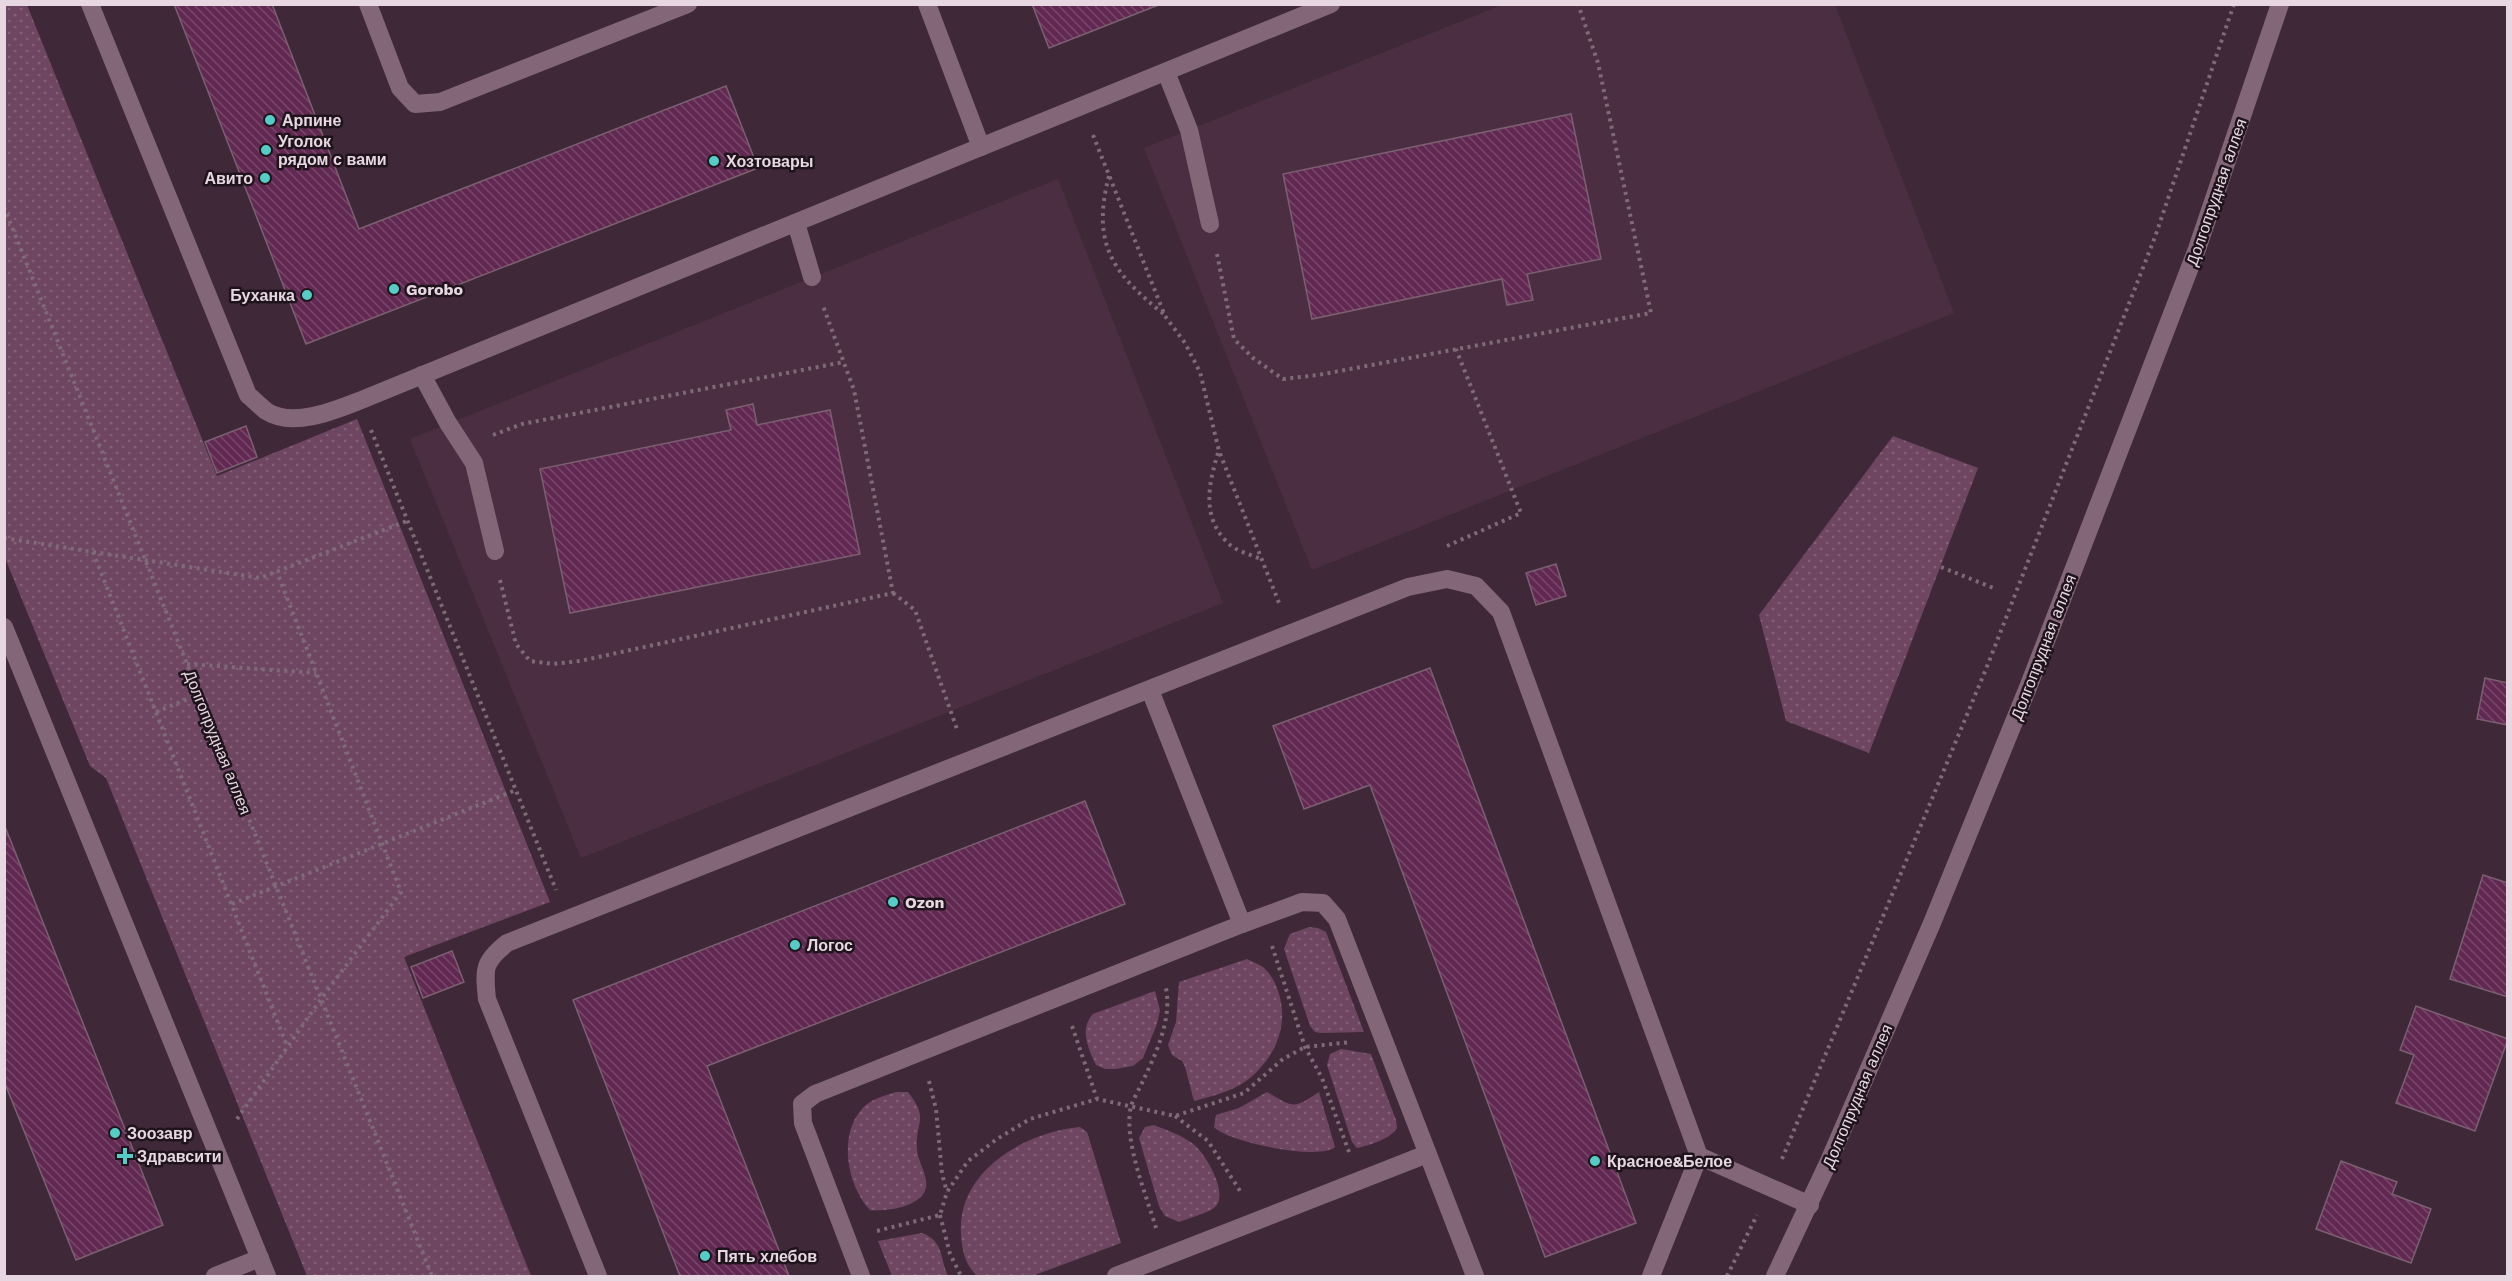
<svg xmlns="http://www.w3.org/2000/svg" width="2512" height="1281" font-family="'Work Sans',sans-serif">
	<defs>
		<pattern id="grass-dots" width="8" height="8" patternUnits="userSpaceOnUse" patternTransform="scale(1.5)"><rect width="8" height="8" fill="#6f4662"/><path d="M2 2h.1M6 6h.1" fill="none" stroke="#846078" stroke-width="1.8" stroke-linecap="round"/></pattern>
		<pattern id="building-back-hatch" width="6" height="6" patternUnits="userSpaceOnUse" patternTransform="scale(1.5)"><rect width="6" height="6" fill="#612951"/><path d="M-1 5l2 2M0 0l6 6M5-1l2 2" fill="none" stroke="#78476a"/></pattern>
	</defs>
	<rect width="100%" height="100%" fill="#3f2838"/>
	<!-- built -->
	<g fill="#4c2e43">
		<polygon points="1502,5 1835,5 1954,313 1312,570 1144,148"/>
		<polygon points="1058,179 1223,603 581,858 410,439"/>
	</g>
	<!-- grass -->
	<g fill="url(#grass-dots)">
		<polygon points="4,5 27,5 217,476 357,419 550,902 404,957 531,1276 307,1276 106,778 90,766 5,558"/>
		<polygon points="1893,436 1978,468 1869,753 1786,721 1759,615"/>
		<polygon points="1309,927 1318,928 1326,932 1364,1032 1321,1033 1315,1032 1310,1026 1284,949 1290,934"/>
		<path d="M1247 959C1252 962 1259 964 1263 967 1270 973 1275 982 1278 991 1290 1025 1275 1059 1246 1081 1231 1092 1212 1096 1194 1101L1185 1067 1182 1061 1172 1055 1168 1045 1176 1022 1179 982Z"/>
		<path d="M1155 991 1160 1010 1157 1024 1143 1058 1133 1066 1115 1069H1105L1096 1065C1088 1048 1079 1029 1093 1014Z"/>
		<path d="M1341 1049 1371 1054 1396 1120 1397 1128C1390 1139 1370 1145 1357 1148L1352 1142 1327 1065 1330 1054Z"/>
		<path d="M896 1092H908C930 1121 915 1120 917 1149 917 1159 925 1170 926 1181 930 1206 887 1212 870 1210 847 1186 838 1135 862 1109 870 1099 884 1096 896 1092Z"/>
		<path d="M1267 1092C1294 1107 1292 1110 1319 1092L1335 1147C1320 1161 1227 1142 1214 1127L1216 1115 1239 1108Z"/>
		<path d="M1154 1125C1166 1130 1181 1135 1192 1143 1205 1152 1231 1196 1214 1208 1205 1214 1189 1218 1179 1222L1165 1216 1159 1206 1139 1138 1145 1127Z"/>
		<path d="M1080 1127 1087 1132 1121 1243 1032 1276H977C965 1264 962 1251 961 1234 957 1171 1025 1132 1080 1127Z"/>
		<path d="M922 1233C944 1241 940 1259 948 1276H892L878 1241Z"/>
	</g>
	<!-- building -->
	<g fill="url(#building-back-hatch)" stroke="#7b6071" stroke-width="1.5">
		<polygon points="174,4 272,4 359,229 726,86 758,168 306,344"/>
		<polygon points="1032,4 1161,4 1049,48"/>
		<polygon points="1571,114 1601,259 1527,274 1533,300 1507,305 1502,279 1312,319 1283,174"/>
		<polygon points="753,404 757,425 830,410 860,554 570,613 540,469 731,430 726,410"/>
		<polygon points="246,426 257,457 217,473 205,442"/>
		<polygon points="1556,564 1566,596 1536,605 1526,573"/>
		<polygon points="1430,668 1636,1223 1545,1257 1370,785 1304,809 1273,726"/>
		<polygon points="2485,678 2508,683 2508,725 2477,719"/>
		<polygon points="1085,801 1125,904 707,1066 789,1276 680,1276 573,1000"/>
		<polygon points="4,824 163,1225 76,1260 4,1081"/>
		<polygon points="2483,875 2508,883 2508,997 2450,979"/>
		<polygon points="452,951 464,982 423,998 411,967"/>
		<polygon points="2416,1006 2508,1039 2475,1131 2396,1103 2414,1055 2400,1050"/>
		<polygon points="2341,1161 2397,1182 2392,1194 2431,1209 2411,1263 2316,1229"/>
	</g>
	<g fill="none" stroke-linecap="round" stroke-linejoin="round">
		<!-- path -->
		<g stroke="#7f6a78" stroke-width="4" stroke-dasharray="3 4.5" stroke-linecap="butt">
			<polyline points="1093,135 1165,316 1185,343 1200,372 1219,451 1279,603"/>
			<path d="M1109 176C1091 244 1113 274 1165 315"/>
			<polyline points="4,207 432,1276"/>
			<polyline points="1217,254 1234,339 1253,358 1283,379 1318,375 1651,313 1598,63 1578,4"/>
			<polyline points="371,430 556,890"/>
			<polyline points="493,435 522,424 844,362"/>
			<path d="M1218 453C1209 483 1201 516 1227 542 1235 551 1249 554 1261 559"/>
			<polyline points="4,538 260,578 407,521"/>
			<polyline points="1447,546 1521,513 1456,349"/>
			<polyline points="93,552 287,1046"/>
			<polyline points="1941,567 1996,589"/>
			<polyline points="500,580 516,644 530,661 553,664 580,661 893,593 854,390 823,306"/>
			<polyline points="893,593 915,610 958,732"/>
			<polyline points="187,664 316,673"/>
			<polyline points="156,712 200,694"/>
			<polyline points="232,904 516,790"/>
			<polyline points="1272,946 1305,1047 1322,1078 1349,1152"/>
			<polyline points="1072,1026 1097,1099"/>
			<polyline points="929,1081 936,1109 942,1174 947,1192"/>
			<polyline points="1175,1116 1208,1141 1242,1194"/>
			<polyline points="237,1119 321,999 401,892 277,572"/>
			<polyline points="1782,1159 1986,669 2155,237 2234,4"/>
			<polyline points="940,1215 950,1254 961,1276"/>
			<path d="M1156 1228C1146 1194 1123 1140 1131 1106 1134 1098 1139 1089 1143 1081 1156 1053 1172 1020 1166 988"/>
			<polyline points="877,1231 940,1215 947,1192 968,1161 997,1139 1030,1119 1097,1099 1175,1116 1244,1093 1283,1059 1305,1047 1351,1042"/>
			<polyline points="1727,1276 1757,1215"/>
		</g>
		<!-- minor -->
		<g stroke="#836779" stroke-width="18">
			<path d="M90 4 248 395C254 400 260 406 266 411 292 428 334 411 359 401L1331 4"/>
			<polyline points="368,4 400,88 415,104 440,102 688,4"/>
			<polyline points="927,4 981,147"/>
			<polyline points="1166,72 1189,130 1210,224"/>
			<polyline points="796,223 812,277"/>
			<polyline points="422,375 448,423 474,463 495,551"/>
			<polyline points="4,627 267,1276"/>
			<polyline points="1150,690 1242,924"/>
			<polyline points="1699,1156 1810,1205"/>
			<polyline points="215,1276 260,1258"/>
			<path d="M598 1276 487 999C484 969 483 962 507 943L1408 587 1447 579 1476 586 1501 612 1699 1156 1651 1276"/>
			<polyline points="861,1276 803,1123 802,1104 815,1094 1242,924 1302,902 1323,903 1337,919 1475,1276"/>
			<polyline points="1116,1276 1427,1154"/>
			<polyline points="1775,1276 1829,1161 1932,923 2029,685 2197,249 2280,4"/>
		</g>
	</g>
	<!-- markers -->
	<g fill="#55cdc6" stroke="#1f141c" stroke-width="2">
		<circle cx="270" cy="120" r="6"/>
		<circle cx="266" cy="150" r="6"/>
		<circle cx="714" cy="161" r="6"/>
		<circle cx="265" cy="178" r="6"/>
		<circle cx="394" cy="289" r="6"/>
		<circle cx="307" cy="295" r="6"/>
		<circle cx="893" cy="902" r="6"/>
		<circle cx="795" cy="945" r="6"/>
		<circle cx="115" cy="1133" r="6"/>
		<path d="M122 1147h6v6h6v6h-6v6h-6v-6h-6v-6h6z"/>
		<circle cx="1595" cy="1161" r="6"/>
		<circle cx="705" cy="1256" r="6"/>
	</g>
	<g text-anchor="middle" stroke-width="5" stroke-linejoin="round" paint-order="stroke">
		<!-- poi labels -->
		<g font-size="16" font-weight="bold" fill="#e7d7e1" stroke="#1f141c" text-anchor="start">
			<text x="282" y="126">Арпине</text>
			<text x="278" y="147">Уголок<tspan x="278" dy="18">рядом с вами</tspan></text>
			<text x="726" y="167">Хозтовары</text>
			<text x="253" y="184" text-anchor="end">Авито</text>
			<text x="406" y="295">Gorobo</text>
			<text x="295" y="301" text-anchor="end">Буханка</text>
			<text x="905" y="908">Ozon</text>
			<text x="807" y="951">Логос</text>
			<text x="127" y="1139">Зоозавр</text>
			<text x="137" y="1162">Здравсити</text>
			<text x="1607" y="1167">Красное&amp;Белое</text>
			<text x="717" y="1262">Пять хлебов</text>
		</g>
		<!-- street labels -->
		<g font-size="16" fill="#e7d7e1" stroke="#1f141c">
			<text transform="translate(2216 192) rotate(-71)" y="6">Долгопрудная аллея</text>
			<text transform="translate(2043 647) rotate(-69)" y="6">Долгопрудная аллея</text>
			<text transform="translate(218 742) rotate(68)" y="6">Долгопрудная аллея</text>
			<text transform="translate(1857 1096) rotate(-67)" y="6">Долгопрудная аллея</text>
		</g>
	</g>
	<!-- border -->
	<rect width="2512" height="1281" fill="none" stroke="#e7d7e1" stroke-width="12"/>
</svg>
